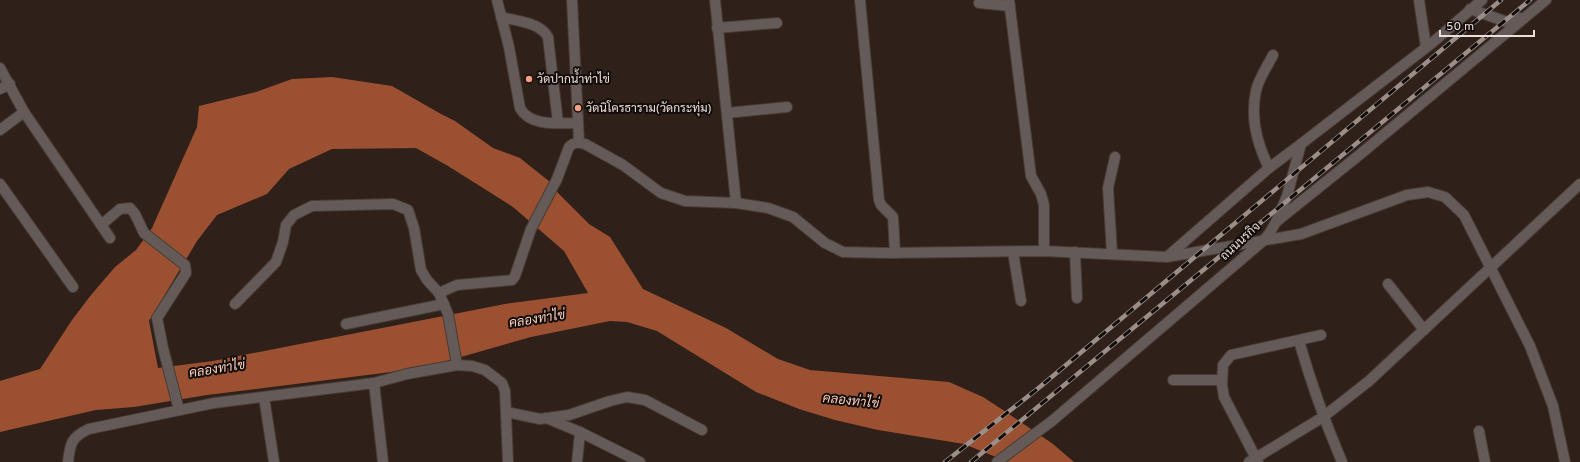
<svg xmlns="http://www.w3.org/2000/svg" width="1580" height="462" font-family="Overpass,Sarabun,sans-serif">
	<rect width="100%" height="100%" fill="#2f201a"/>
	<!-- water -->
	<path fill="#9b5031" fill-rule="evenodd" d="M332 77 392 86 441 114 455 121 493 148 520 158 550 182 559 194 589 224 610 237 643 289 726 328 778 359 810 370 949 382 983 397 1003 410 1053 444 1074 462H1008L964 444 878 430 835 420 799 409 756 392 657 331 627 322 610 321 531 337 440 363 391 372 207 395 134 407 96 410 0 432V381L40 369 72 320 91 295 115 267 136 250 152 228 197 127 199 106 256 92 292 79ZM416 148 448 166 513 207 564 251 588 293 505 304 213 361 158 368 149 321 197 241 217 215 267 194 289 169 332 149Z"/>
	<g fill="none" stroke-linecap="round" stroke-linejoin="round">
		<defs>
			<g id="minor">
				<path d="M497 0 509 47 520 108C530 127 559 123 578 123"/>
				<polyline points="572,0 579,142"/>
				<polyline points="715,0 736,203"/>
				<polyline points="860,0 879,200 881,205 893,217 895,253"/>
				<polyline points="1009,0 1031,176 1041,194 1044,205 1044,251"/>
				<polyline points="1419,0 1426,47"/>
				<polyline points="979,3 1010,6"/>
				<polyline points="1470,9 1507,22 1520,18"/>
				<path d="M501 17C516 21 540 22 548 37L558 123"/>
				<polyline points="717,28 777,23"/>
				<polyline points="0,68 24,112 110,238"/>
				<polyline points="0,89 10,84"/>
				<polyline points="727,113 787,107"/>
				<polyline points="0,130 24,112"/>
				<path d="M1269 168C1257 144 1250 118 1256 91 1258 80 1268 65 1273 55"/>
				<polyline points="0,184 73,287"/>
				<polyline points="1277,221 1358,156 1546,0"/>
				<polyline points="101,225 120,209 130,208 135,214 144,233 185,265 186,273 157,318 163,348 179,410"/>
				<polyline points="1013,252 1021,301"/>
				<polyline points="1075,252 1077,298"/>
				<polyline points="1112,253 1108,188 1115,157"/>
				<polyline points="1168,256 1269,168 1301,144"/>
				<polyline points="1388,284 1424,330"/>
				<path d="M439 293 457 285 512 280 515 276 531 229 557 179 569 147C574 142 578 142 585 144L623 165 661 193 685 201 736 203 768 208 793 217 825 243 843 252 886 253 1044 251 1167 257 1301 234 1407 195 1428 192 1445 197 1464 215 1530 346 1553 406 1565 462"/>
				<polyline points="235,304 276,262 283,242 286,225 294,215 312,206 393,204 408,210 414,228 421,270 427,280 439,293 448,314 457,365"/>
				<polyline points="346,324 444,304"/>
				<path d="M1299 341C1311 383 1325 422 1342 462"/>
				<polyline points="1173,380 1222,380"/>
				<polyline points="374,383 383,462"/>
				<polyline points="264,397 274,462"/>
				<polyline points="506,412 540,419 569,415 610,401 627,397 645,400 702,430"/>
				<polyline points="546,418 580,432 640,462"/>
				<polyline points="1479,431 1485,462"/>
				<path d="M68 462C70 444 71 437 89 429L214 403 374 383 407 374 457 365 472 366 485 370 502 383 505 391 508 462"/>
				<polyline points="577,462 580,432"/>
				<polyline points="997,462 1052,421 1263,241 1269,234 1276,222 1287,196 1301,144 1432,43 1482,0"/>
				<polyline points="1249,462 1323,417 1369,381 1580,184"/>
				<polyline points="1258,462 1224,397 1222,385 1223,365 1231,355 1321,335"/>
			</g>
		</defs>
		<!-- minor casing -->
		<use href="#minor" stroke="#493b35" stroke-width="12"/>
		<!-- minor -->
		<use href="#minor" stroke="#645b58" stroke-width="10"/>
		<defs>
			<g id="rail">
				<polyline points="945,462 1041,386 1501,0"/>
				<polyline points="971,462 1530,0"/>
			</g>
		</defs>
		<!-- rail casing -->
		<use href="#rail" stroke="#9b8e89" stroke-width="4.5"/>
		<!-- rail -->
		<use href="#rail" stroke="#120c09" stroke-width="3" stroke-dasharray="9" stroke-linecap="butt"/>
	</g>
	<!-- markers -->
	<g fill="#f2a07f" stroke="#120c09" stroke-width="1.5">
		<circle cx="529" cy="79" r="4"/>
		<circle cx="578" cy="108" r="4"/>
	</g>
	<g text-anchor="middle" stroke-width="4" stroke-linejoin="round" paint-order="stroke">
		<!-- poi labels -->
		<g font-size="12" fill="#eadfdb" stroke="#120c09" text-anchor="start">
			<text x="537" y="83">วัดปากน้ำท่าไข่</text>
			<text x="586" y="112">วัดนิโครธาราม(วัดกระทุ่ม)</text>
		</g>
		<!-- street labels -->
		<g font-size="12" fill="#eadfdb" stroke="#120c09">
			<text transform="translate(1240 241) rotate(-43)" y="4">ถนนนรกิจ</text>
		</g>
		<!-- water labels -->
		<g font-size="13" font-style="italic" fill="#facdbc" stroke="#120c09">
			<text transform="translate(537 318) rotate(-9)" y="5">คลองท่าไข่</text>
			<text transform="translate(217 368) rotate(-9)" y="5">คลองท่าไข่</text>
			<text transform="translate(851 400) rotate(6)" y="5">คลองท่าไข่</text>
		</g>
	</g>
	<!-- scale -->
	<path d="M1440 30v6h94v-6" fill="none" stroke="#eadfdb" stroke-width="2"/>
	<text x="1446" y="30" font-size="12" fill="#eadfdb" stroke="#120c09" stroke-width="3" paint-order="stroke">50 m</text>
</svg>
